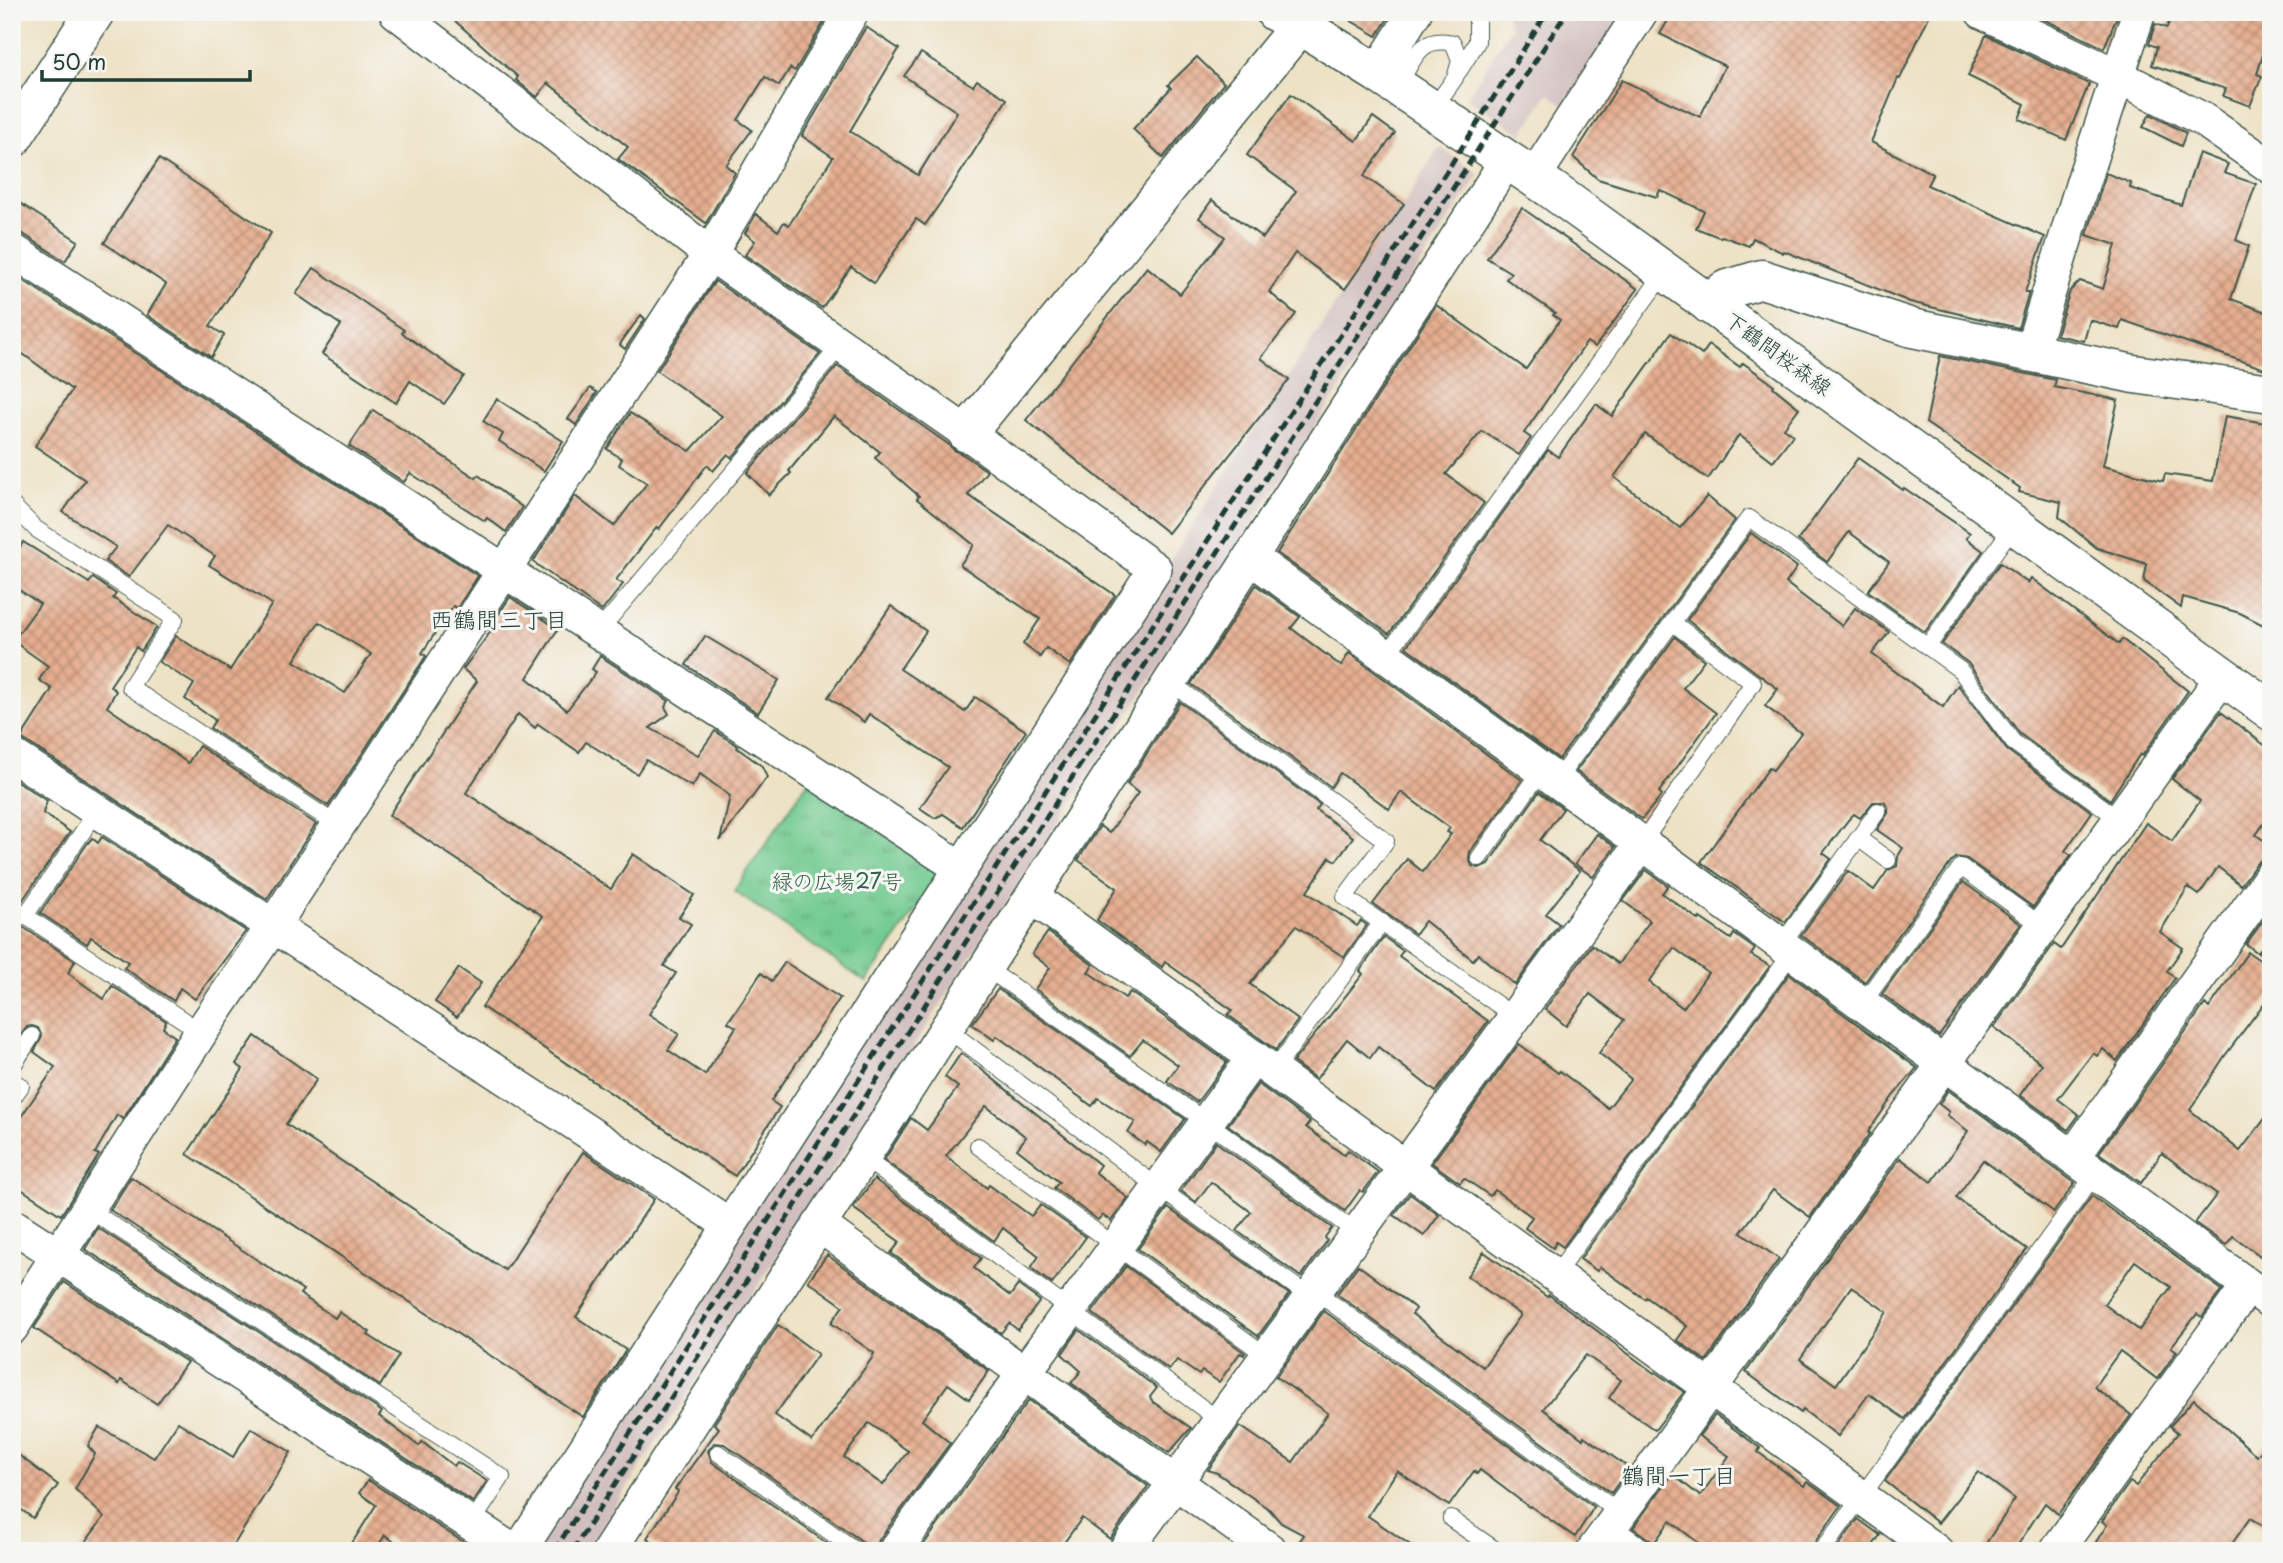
<svg xmlns="http://www.w3.org/2000/svg" width="2283" height="1563" font-family="'Playpen Sans','Klee One',sans-serif">
	<defs>
		<pattern id="grass-tufts" width="24" height="20" patternUnits="userSpaceOnUse" patternTransform="scale(1.75)"><rect width="24" height="20" fill="#73cb91"/><path d="M3 7l-1-3M5 7V3M7 7l1-3M15 17l-1-3M17 17v-4M19 17l1-3" fill="none" stroke="#5ea677"/></pattern>
		<pattern id="building-cross-hatch" width="8" height="8" patternUnits="userSpaceOnUse" patternTransform="scale(1.75)"><rect width="8" height="8" fill="#e6ae90"/><path d="M0 0l8 8M0 8l8-8" fill="none" stroke="#ba8f76"/></pattern>
	</defs>
	<rect width="100%" height="100%" fill="#f6f6f2"/>
	<filter id="ink" filterUnits="userSpaceOnUse"><feTurbulence type="fractalNoise" baseFrequency=".0143" numOctaves="2"/><feDisplacementMap in="SourceGraphic" scale="14" xChannelSelector="R" yChannelSelector="G"/><feConvolveMatrix kernelMatrix="1 2 1 2 8 2 1 2 1" color-interpolation-filters="sRGB"/></filter>
	<filter id="wash" filterUnits="userSpaceOnUse"><feTurbulence type="fractalNoise" baseFrequency=".00686" numOctaves="4" result="noise"/><feDisplacementMap in="SourceGraphic" scale="28" xChannelSelector="R" yChannelSelector="G"/><feGaussianBlur stdDeviation="1.57" result="paint"/><feColorMatrix in="noise" values="0 0 0 0 0 0 0 0 0 0 0 0 0 0 0 0 0 1.4 0 .05"/><feComposite in="paint" operator="in"/></filter>
	<g filter="url(#wash)">
		<rect width="100%" height="100%" fill="#eee2c5"/>
		<!-- railway -->
		<g fill="#d1bfbf">
			<polygon points="1505,12 1626,12 1565,106 1548,93 1522,134 1467,98 1511,27"/>
			<polygon points="1439,147 1479,174 586,1551 532,1551 1345,289 1404,204"/>
		</g>
		<!-- grass -->
		<polygon fill="url(#grass-tufts)" stroke="#498462" stroke-width="2" points="808,782 941,873 866,982 734,891"/>
		<g id="blocks">
			<!-- building -->
			<g fill="url(#building-cross-hatch)" fill-rule="evenodd">
				<polygon points="445,12 830,12 795,71 790,68 779,86 765,77 738,120 752,130 726,165 735,173 706,223 618,159 628,147 548,83 537,97 516,80 518,77"/>
				<polygon points="1336,12 1392,12 1377,36"/>
				<polygon points="1673,12 1931,12 1900,79 1898,78 1871,142 1933,174 1927,185 2045,237 2025,292 2029,292 2018,328 1910,302 1784,251 1783,253 1753,238 1749,246 1722,236 1721,238 1696,228 1704,211 1660,190 1657,197 1598,179 1573,157 1622,80 1700,117 1725,66 1660,34"/>
				<polygon points="2028,12 2119,12 2104,48"/>
				<polygon points="2172,12 2271,12 2271,30 2257,74 2262,76 2250,106 2223,96 2226,89 2152,65 2157,47 2149,44 2155,24 2167,28"/>
				<polygon points="866,27 899,49 850,131 918,175 957,112 904,76 921,53 973,86 977,80 1007,99 954,183 925,225 916,219 874,283 851,267 822,308 745,255 755,241 745,233 756,214 778,231 784,222 789,225 833,157 802,136"/>
				<polygon points="1986,35 2089,84 2066,140 2019,119 2025,104 1968,76"/>
				<polygon points="1197,57 1224,83 1163,158 1133,129 1171,88 1168,85"/>
				<polygon points="1291,94 1356,141 1373,117 1395,133 1364,176 1404,204 1345,289 1295,253 1269,292 1296,314 1261,358 1289,380 1168,533 1026,420 1147,267 1180,294 1225,237 1199,218 1212,200 1263,238 1296,191 1247,155"/>
				<polygon points="2150,114 2186,133 2181,146 2143,127"/>
				<polygon points="2199,153 2228,164 2224,173 2256,184 2236,240 2249,246 2231,299 2271,314 2271,371 2122,320 2119,329 2090,320 2084,341 2056,335 2070,291 2080,281 2103,289 2116,245 2087,235 2106,173 2131,183 2130,188 2181,205"/>
				<polygon points="159,159 271,233 210,326 224,335 211,357 147,315 166,284 104,243"/>
				<polygon points="12,198 78,241 65,261 23,234 12,231"/>
				<polygon points="1522,208 1638,289 1595,347 1587,342 1524,433 1531,438 1519,455 1482,431 1446,474 1484,503 1389,634 1277,553 1436,305 1526,369 1560,320 1553,315 1555,313 1506,279 1511,273 1487,258"/>
				<polygon points="314,268 404,330 402,333 464,376 444,404 410,381 396,403 322,354 341,325 296,294"/>
				<path d="M12 273 478 576 457 608 453 606 422 653 426 656 328 806 210 728 215 720 185 699 194 684 159 662 176 636 230 670 272 604 209 565 215 556 168 525 129 577 105 561 116 547 63 512 85 480 35 446 72 390 12 346ZM319 622 371 654 345 693 294 661Z"/>
				<polygon points="715,281 820,354 732,458 728,454 713,471 707,465 659,529 657,527 616,580 623,584 602,611 533,562 575,496 614,526 647,483 619,465 622,459 607,449 630,413 690,451 722,416 657,371"/>
				<polygon points="641,315 645,319 625,349 620,345 622,341"/>
				<polygon points="1671,333 1702,355 1709,345 1740,367 1743,363 1774,385 1773,387 1799,408 1784,428 1793,435 1773,461 1739,435 1708,479 1645,434 1614,477 1680,528 1707,496 1735,520 1559,759 1406,647 1548,450 1558,457 1596,404 1612,416"/>
				<polygon points="1940,356 2056,380 2054,387 2118,400 2103,466 2163,481 2165,474 2213,481 2225,416 2271,424 2271,629 2240,613 2183,597 2181,608 2144,581 2147,564 2097,548 2059,517 2061,502 2019,492 2020,488 1926,423"/>
				<polygon points="837,366 948,444 954,450 964,455 987,471 968,495 1115,595 1070,665 1046,648 1040,657 1023,644 1040,619 960,565 974,545 917,499 919,496 875,458 880,452 834,416 789,471 791,473 769,495 747,473"/>
				<polygon points="590,388 597,392 576,425 568,419"/>
				<polygon points="497,399 563,441 544,471 499,441 503,434 483,421"/>
				<polygon points="373,410 476,478 478,475 522,507 506,532 487,518 485,521 410,473 404,482 349,446"/>
				<polygon points="1858,458 1903,490 1904,488 1970,533 1966,538 1983,551 1925,632 1868,591 1889,562 1849,532 1827,562 1798,540"/>
				<polygon points="1751,533 1797,567 1786,583 1842,626 1855,608 1889,632 1872,654 1943,707 1958,685 2007,750 2092,812 2065,851 2071,855 2033,907 1967,859 1957,857 1952,861 1865,982 1801,935 1848,871 1874,890 1888,870 1897,866 1898,856 1903,848 1877,830 1888,813 1888,807 1884,802 1873,802 1860,818 1854,814 1849,819 1823,853 1831,859 1785,922 1701,862 1769,768 1773,770 1801,733 1765,706 1778,689 1687,620"/>
				<polygon points="12,541 20,547 23,542 89,583 93,578 116,594 113,598 157,627 141,651 136,647 110,686 116,691 107,707 188,763 199,746 316,824 267,899 21,738 52,689 39,680 48,666 13,641 40,604 12,585"/>
				<polygon points="2000,563 2028,583 2031,578 2119,644 2122,639 2188,691 2142,756 2140,754 2110,800 2020,734 1968,663 1942,644"/>
				<polygon points="1256,585 1300,617 1291,628 1341,666 1349,653 1522,780 1470,852 1469,858 1472,866 1479,868 1488,864 1539,792 1563,809 1540,840 1580,871 1546,914 1559,924 1515,985 1478,954 1473,960 1425,921 1415,934 1373,904 1407,859 1423,872 1451,834 1447,832 1450,828 1401,792 1389,809 1340,773 1331,787 1191,684"/>
				<polygon points="510,597 558,629 527,678 567,710 596,672 592,669 600,656 669,701 665,707 669,714 650,728 698,755 715,731 738,746 737,748 762,766 767,777 720,841 730,796 700,774 692,787 646,760 637,774 586,742 579,752 538,724 535,728 518,714 466,793 611,889 633,854 694,895 679,917 691,924 664,966 676,973 649,1014 679,1034 668,1050 705,1075 736,1027 728,1022 761,973 772,981 785,962 840,998 771,1101 780,1107 735,1176 482,1007 543,916 389,815 477,681 463,669 491,631 489,629"/>
				<polygon points="891,606 926,631 900,669 965,712 975,697 1026,731 963,827 943,814 935,818 920,808 948,767 869,714 864,722 828,697"/>
				<polygon points="705,636 779,680 758,713 686,665"/>
				<polygon points="1675,637 1704,660 1683,688 1716,713 1659,792 1662,795 1642,819 1576,771"/>
				<polygon points="1180,702 1320,805 1316,810 1353,837 1336,861 1330,857 1307,892 1357,926 1361,921 1367,925 1344,957 1296,926 1250,984 1298,1020 1276,1050 1228,1015 1232,1010 1165,962 1162,967 1097,920 1117,888 1078,860 1100,826 1109,833 1138,793 1127,784"/>
				<polygon points="2221,712 2271,750 2271,813 2256,835 2271,845 2271,857 2262,859 2256,864 2241,885 2218,867 2199,895 2188,887 2160,932 2183,948 2167,971 2175,978 2117,1061 2103,1049 2097,1056 2093,1053 2058,1099 2079,1115 2068,1130 2020,1095 2042,1064 1994,1027 2054,944 2061,949 2146,823 2172,841 2200,801 2172,779"/>
				<polygon points="12,778 47,801 43,813 70,832 22,901 12,897"/>
				<polygon points="1597,834 1615,847 1593,877 1575,864"/>
				<polygon points="102,837 246,931 195,999 180,988 174,1001 124,968 128,962 91,937 87,944 40,913 87,844 92,838 98,843"/>
				<path d="M1646 870 1668 886 1662 893 1699 920 1700 918 1731 939 1734 934 1755 949 1751 955 1770 966 1563 1247 1556 1242 1553 1248 1525 1228 1532 1217 1495 1190 1490 1196 1464 1178 1460 1183 1432 1163 1519 1044 1558 1073 1560 1071 1608 1108 1631 1079 1599 1053 1624 1020 1590 994 1566 1026 1545 1009 1592 945 1618 964 1650 921 1623 901ZM1674 948 1708 973 1683 1008 1649 982Z"/>
				<polygon points="1963,882 2021,924 1939,1036 1882,994"/>
				<polygon points="2271,910 2271,934 2258,953 2246,944"/>
				<polygon points="12,920 75,961 68,973 104,999 112,986 166,1021 163,1028 175,1037 123,1119 117,1115 95,1153 99,1155 61,1215 12,1183 12,1130 55,1067 34,1052 42,1037 38,1028 32,1026 27,1027 17,1040 12,1037"/>
				<polygon points="1048,932 1093,965 1088,972 1125,998 1130,992 1227,1062 1197,1102 1167,1081 1178,1065 1143,1040 1130,1056 1035,989 1050,968 1032,954"/>
				<polygon points="1384,937 1403,951 1399,956 1488,1021 1436,1092 1378,1047 1370,1058 1347,1039 1316,1079 1293,1062 1363,974 1360,971"/>
				<polygon points="2248,952 2271,968 2271,994 2224,1057 2190,1110 2240,1151 2271,1111 2271,1264 2233,1236 2226,1245 2195,1223 2217,1194 2162,1153 2141,1183 2099,1153 2205,1004 2209,1008"/>
				<polygon points="459,968 481,983 457,1017 435,1002"/>
				<polygon points="1789,974 1917,1068 1893,1096 1868,1132 1870,1133 1810,1217 1773,1190 1741,1232 1779,1259 1706,1361 1677,1340 1687,1326 1646,1297 1645,1299 1600,1267 1597,1271 1580,1259"/>
				<polygon points="998,989 1185,1119 1161,1152 1147,1142 1145,1145 1128,1133 1135,1122 1098,1098 1092,1106 997,1036 994,1040 972,1024"/>
				<polygon points="255,1036 317,1079 286,1124 505,1270 583,1152 654,1199 576,1317 626,1350 583,1417 187,1154 243,1069 236,1064"/>
				<polygon points="961,1053 1100,1165 1095,1172 1128,1198 1111,1221 1102,1215 1098,1220 1054,1188 1059,1182 1017,1149 1026,1137 986,1106 946,1156 987,1188 989,1185 1031,1216 1041,1205 1086,1237 1052,1284 1031,1268 1039,1256 1003,1228 994,1241 884,1160 911,1118 927,1130 958,1087 945,1077"/>
				<polygon points="1258,1084 1310,1122 1306,1127 1344,1155 1348,1150 1378,1172 1363,1192 1360,1190 1345,1211 1228,1125"/>
				<path d="M1948 1090 2075 1183 2054 1212 1983 1160 1956 1198 2027 1249 1905 1419 1869 1394 1838 1436 1803 1410 1801 1413 1746 1372 1900 1158 1932 1182 1968 1131 1947 1115 1949 1112 1939 1104ZM1851 1287 1887 1312 1836 1385 1800 1359Z"/>
				<polygon points="1216,1142 1332,1228 1325,1237 1327,1241 1301,1277 1237,1231 1251,1212 1211,1182 1196,1202 1181,1191"/>
				<polygon points="131,1177 303,1290 300,1294 335,1318 339,1312 370,1332 368,1335 399,1355 380,1386 110,1210"/>
				<polygon points="874,1179 981,1258 974,1268 1010,1296 1018,1285 1040,1301 1018,1330 1009,1323 1001,1333 891,1253 900,1242 853,1208"/>
				<polygon points="1410,1194 1439,1215 1424,1236 1394,1215"/>
				<path d="M2092 1196 2222 1290 2202 1317 2197 1314 2171 1347 2177 1351 2157 1379 2120 1351 2094 1387 2131 1415 2058 1514 2045 1503 2014 1551H1981L2015 1499 1978 1472 1938 1523 1885 1481ZM2135 1261 2171 1287 2139 1330 2104 1304Z"/>
				<polygon points="1168,1208 1289,1294 1258,1336 1138,1249"/>
				<polygon points="98,1228 378,1409 382,1412 379,1416 419,1446 422,1442 454,1466 457,1462 487,1481 473,1502 85,1249"/>
				<polygon points="1484,1252 1547,1297 1549,1295 1654,1373 1655,1372 1684,1392 1655,1430 1609,1398 1621,1380 1586,1355 1543,1409 1583,1439 1584,1436 1629,1468 1611,1493 1337,1294 1358,1265 1416,1309 1412,1314 1483,1367 1521,1315 1467,1276"/>
				<path d="M827 1255 989 1371 969 1399 948 1384 922 1420 950 1443 879 1540 875 1551H867L863 1542 724 1444 714 1443 708 1451 712 1462 838 1551H665L647 1538 677 1494 678 1491 675 1489 719 1428 714 1424 778 1325 818 1354 775 1415 812 1441 872 1358 874 1353 831 1323 843 1306 808 1281ZM869 1423 908 1451 883 1485 844 1457Z"/>
				<polygon points="1126,1266 1245,1353 1244,1355 1240,1353 1219,1382 1202,1371 1199,1375 1177,1360 1169,1370 1092,1313"/>
				<polygon points="64,1282 187,1362 157,1404 121,1380 119,1384 34,1328"/>
				<polygon points="1324,1311 1594,1507 1575,1537 1530,1506 1529,1507 1480,1470 1477,1474 1474,1471 1449,1506 1397,1471 1368,1516 1419,1551 1292,1551 1304,1535 1281,1523 1270,1510 1217,1473 1208,1470 1240,1426 1293,1462 1328,1413 1276,1377"/>
				<polygon points="1079,1330 1157,1388 1150,1397 1153,1402 1191,1428 1169,1453 1071,1383 1081,1371 1062,1354"/>
				<polygon points="2194,1399 2257,1456 2271,1438 2271,1532 2250,1518 2227,1551 2090,1551 2107,1525 2102,1521 2130,1482 2136,1486 2178,1433 2170,1426"/>
				<polygon points="1029,1400 1148,1486 1110,1539 1082,1518 1058,1551 919,1551"/>
				<polygon points="1715,1415 1760,1448 1758,1452 1804,1486 1807,1482 1841,1506 1813,1545 1812,1551 1709,1551 1670,1521 1654,1543 1633,1528 1672,1474 1700,1496 1729,1456 1699,1436"/>
				<polygon points="178,1422 233,1457 251,1428 291,1452 230,1551 79,1551 104,1517 75,1489 95,1454 88,1446 99,1427 154,1458"/>
				<polygon points="12,1450 58,1485 33,1518 12,1503"/>
				<polygon points="368,1480 477,1551 406,1551 385,1535 375,1551 347,1551 376,1505 359,1493"/>
				<polygon points="1858,1519 1880,1535 1869,1551 1835,1551"/>
			</g>
		</g>
	</g>
	<g filter="url(#ink)">
		<use href="#blocks" fill-opacity="0" stroke="#3e564a" stroke-width="2"/>
		<g fill="none" stroke-linecap="round" stroke-linejoin="round">
			<defs>
				<g id="lane">
					<polyline points="1459,71 1477,42 1477,12"/>
					<path d="M1398 86C1413 61 1419 35 1453 43L1460 61 1455 78 1433 109"/>
					<polyline points="12,505 36,529 175,619 130,687 337,825"/>
					<polyline points="598,632 841,345"/>
					<polyline points="1928,646 2014,525"/>
					<polyline points="1386,656 1665,272"/>
					<polyline points="1169,681 1386,841 1345,897 1515,1017"/>
					<polyline points="1556,781 1749,518 1960,670 2013,742 2119,819"/>
					<polyline points="1858,838 1888,860"/>
					<polyline points="1642,843 1753,683 1673,623"/>
					<polyline points="1479,858 1542,770"/>
					<polyline points="12,907 201,1032"/>
					<polyline points="25,916 97,811"/>
					<polyline points="1781,945 1878,811"/>
					<polyline points="986,968 1207,1122 1357,1233"/>
					<polyline points="1862,1004 1961,867 2042,926"/>
					<polyline points="947,1029 1159,1188 1310,1297"/>
					<polyline points="12,1067 32,1036"/>
					<polyline points="1274,1071 1382,922"/>
					<polyline points="12,1081 21,1086 12,1099"/>
					<polyline points="978,1146 1267,1356"/>
					<polyline points="864,1158 1220,1421"/>
					<polyline points="88,1209 502,1477 471,1524"/>
					<polyline points="1555,1275 1792,953"/>
					<polyline points="1315,1291 1620,1513"/>
					<polyline points="718,1453 857,1551"/>
					<polyline points="1451,1519 1497,1551"/>
					<polyline points="1611,1525 1648,1551"/>
					<polyline points="1822,1551 2095,1174"/>
				</g>
				<g id="street">
					<polyline points="396,12 710,254 967,433 1155,569 519,1551"/>
					<polyline points="1982,12 2118,76 2202,119 2271,167"/>
					<polyline points="1377,73 1415,12"/>
					<polyline points="1534,177 1641,12"/>
					<polyline points="12,250 961,868"/>
					<polyline points="2030,354 2086,172 2139,12"/>
					<polyline points="1250,557 2271,1302"/>
					<polyline points="12,755 730,1225"/>
					<polyline points="1032,897 1936,1551"/>
					<polyline points="2073,1157 2271,876"/>
					<polyline points="12,1225 513,1551"/>
					<polyline points="819,1225 1271,1551"/>
					<polyline points="12,1327 201,1032 273,926 710,254 852,12"/>
					<polyline points="609,1551 1507,160"/>
					<polyline points="895,1551 1254,1057"/>
					<polyline points="1125,1551 1642,843"/>
					<polyline points="1593,1551 2223,676"/>
					<polyline points="2056,1551 2248,1286"/>
				</g>
				<g id="secondary">
					<polyline points="1275,12 1300,25 1377,73 1551,189 2271,711"/>
					<polyline points="12,139 95,12"/>
					<polyline points="1710,305 1725,290 1762,279 1912,328 2134,374 2271,393"/>
					<polyline points="967,433 1300,25 1306,12"/>
				</g>
			</defs>
			<!-- lane casing -->
			<use href="#lane" stroke="#3e564a" stroke-width="18"/>
			<!-- street casing -->
			<use href="#street" stroke="#3e564a" stroke-width="36"/>
			<!-- secondary casing -->
			<use href="#secondary" stroke="#3e564a" stroke-width="41"/>
			<!-- lane -->
			<use href="#lane" stroke="#fff" stroke-width="16"/>
			<!-- street -->
			<use href="#street" stroke="#fff" stroke-width="33"/>
			<!-- secondary -->
			<use href="#secondary" stroke="#fff" stroke-width="38"/>
			<!-- rail -->
			<g stroke="#1f3d34" stroke-width="5" stroke-dasharray="10 5" stroke-linecap="butt">
				<polyline points="554,1551 1470,135 1547,12"/>
				<polyline points="572,1551 1567,12"/>
			</g>
		</g>
	</g>
	<g text-anchor="middle" stroke-width="6" stroke-linejoin="round" paint-order="stroke">
		<!-- street labels -->
		<g font-size="21" fill="#1f3d34" stroke="#f6f6f2">
			<text transform="translate(1778 354) rotate(36)" y="7">下鶴間桜森線</text>
		</g>
		<!-- park labels -->
		<g font-size="21" fill="#34604b" stroke="#f6f6f2">
			<text x="837" y="889">緑の広場27号</text>
		</g>
		<!-- neighbourhood labels -->
		<g font-size="23" fill="#1f3d34" stroke="#f6f6f2">
			<text x="499" y="628">西鶴間三丁目</text>
			<text x="1679" y="1484">鶴間一丁目</text>
		</g>
	</g>
	<!-- margin -->
	<rect width="2283" height="1563" fill="none" stroke="#f6f6f2" stroke-width="42"/>
	<!-- scale -->
	<path d="M42 70v10h208v-10" fill="none" stroke="#1f3d34" stroke-width="3.5"/>
	<text x="52" y="70" font-size="21" fill="#1f3d34" stroke="#f6f6f2" stroke-width="5" paint-order="stroke">50 m</text>
</svg>
